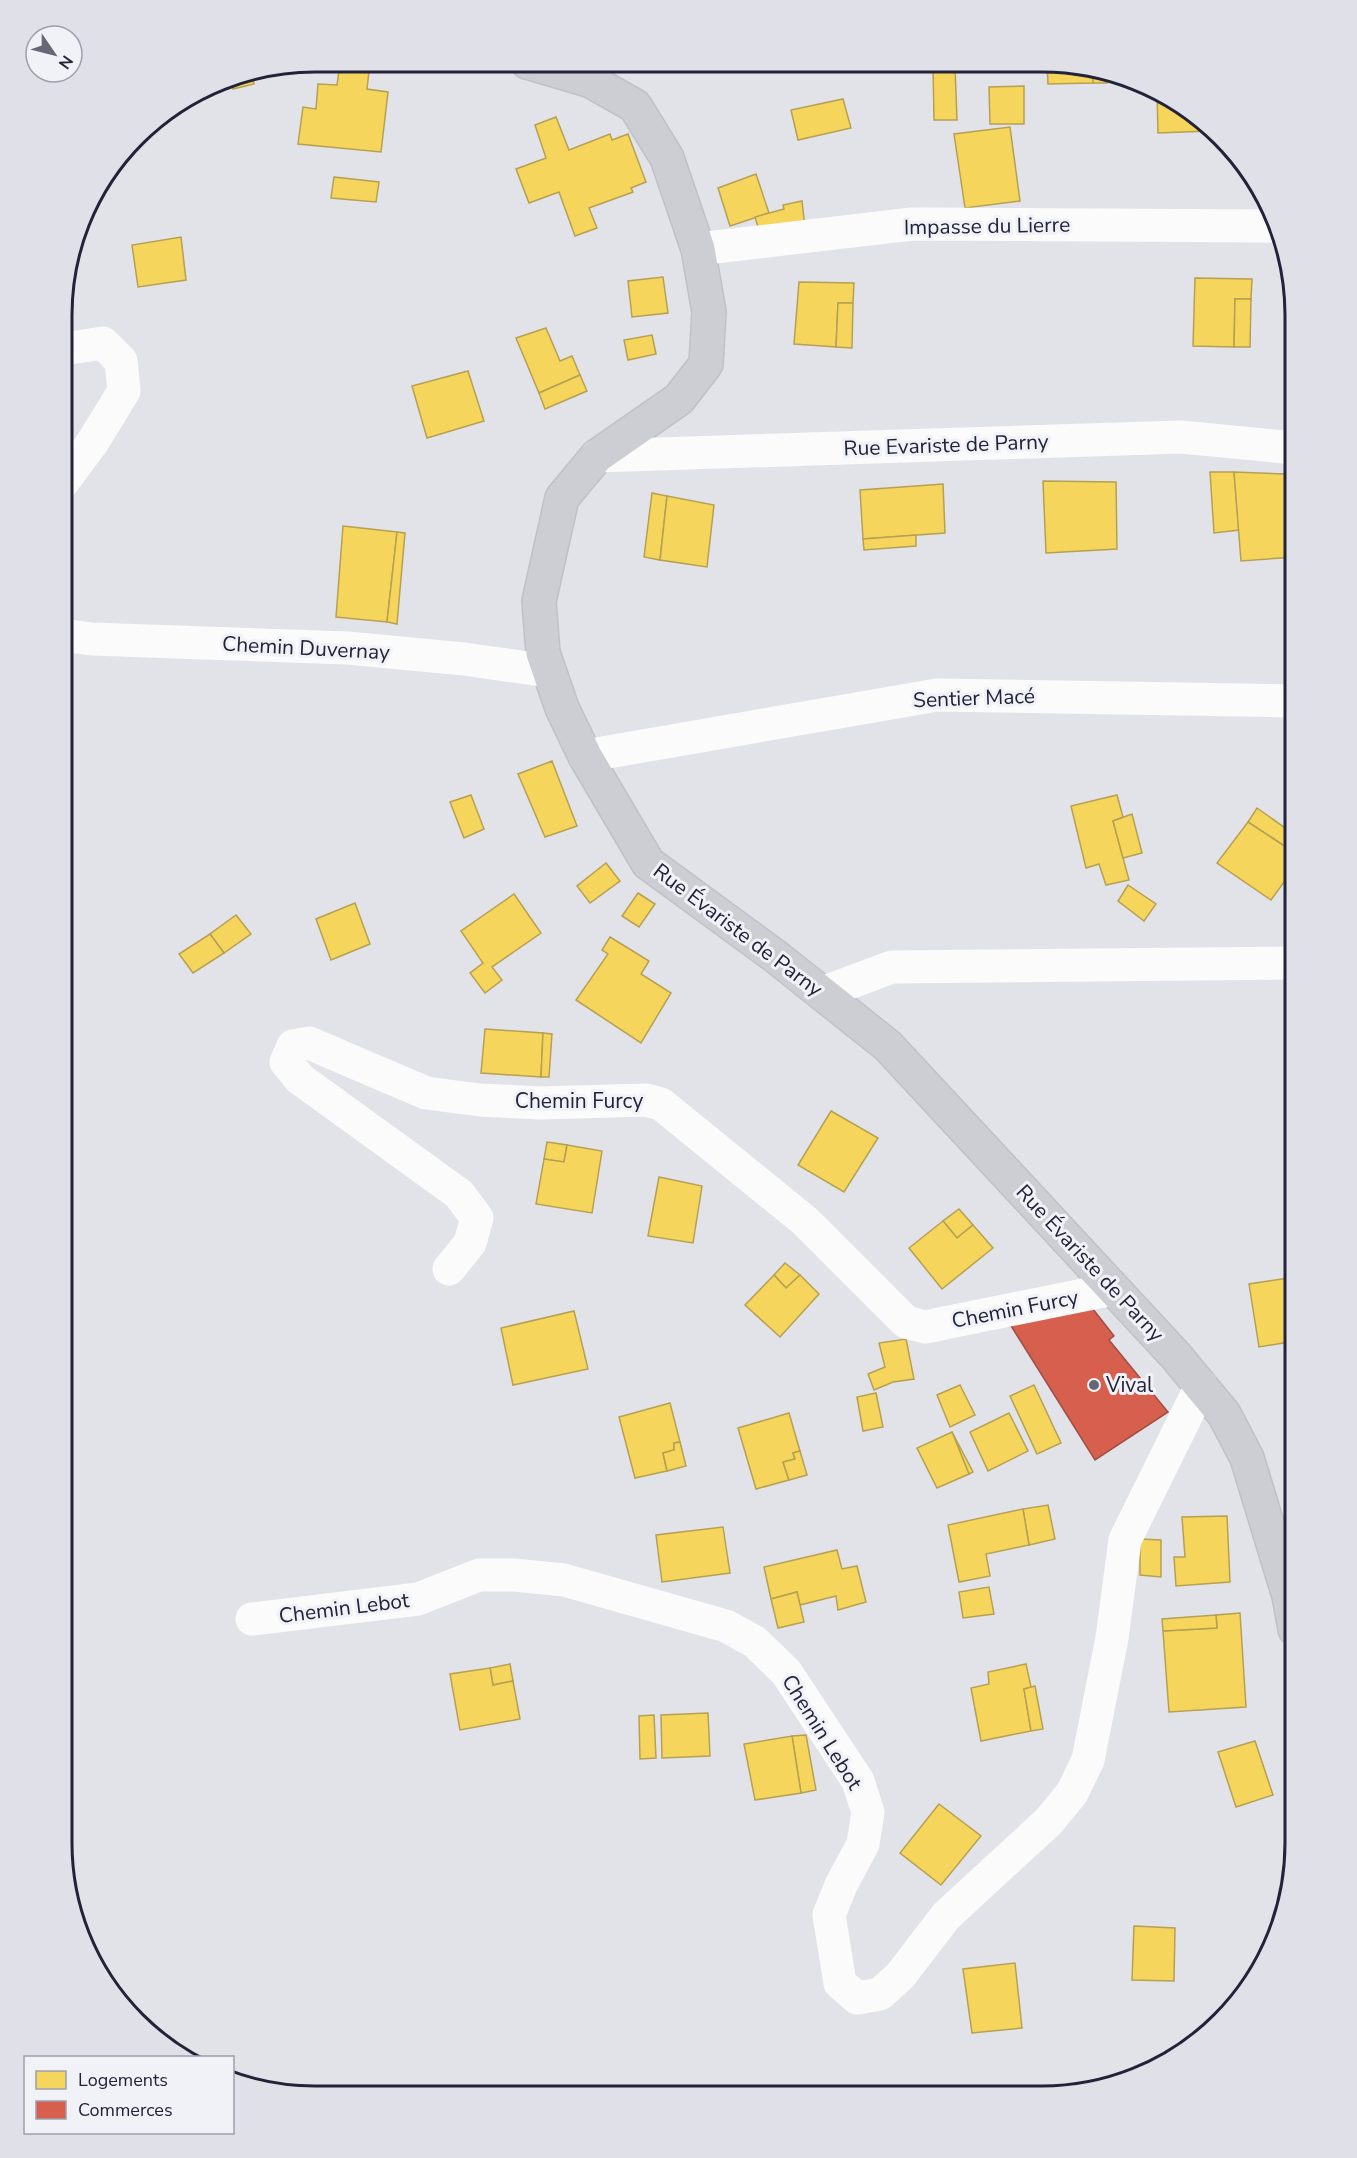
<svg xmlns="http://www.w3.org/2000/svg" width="1357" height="2158" font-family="'Nunito Sans',sans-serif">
	<rect width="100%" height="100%" fill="#e2e3e8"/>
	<!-- homes -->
	<g fill="#f6d55c" stroke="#b6a052" stroke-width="1.5">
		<polygon points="340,62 370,62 367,89 388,92 381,152 298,144 303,107 316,109 318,84 337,85"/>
		<polygon points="1047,64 1076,64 1093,68 1093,83 1048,84"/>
		<polygon points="955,66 957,120 934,120 933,67"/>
		<polygon points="1093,68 1107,72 1107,83 1093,83"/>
		<polygon points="252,74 254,84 233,89 231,78"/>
		<polygon points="226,79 228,89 190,98 218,81"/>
		<polygon points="1024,86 1024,124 990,124 989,87"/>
		<polygon points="1157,91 1197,114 1209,126 1209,131 1158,133"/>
		<polygon points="843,99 851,128 798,140 791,110"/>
		<polygon points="556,117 569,150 610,134 612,140 628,134 646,182 631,188 633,192 589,208 597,228 575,236 559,192 529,203 516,169 546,158 535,125"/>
		<polygon points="1010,127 1020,201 965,208 954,134"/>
		<polygon points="756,174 769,213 730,226 718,188"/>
		<polygon points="334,177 379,182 376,202 331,198"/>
		<polygon points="802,201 805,228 761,237 755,217 784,209 783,205"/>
		<polygon points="181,237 186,280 138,287 132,245"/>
		<polygon points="663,277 668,313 632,317 628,281"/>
		<polygon points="1195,278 1252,279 1251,299 1235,299 1234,347 1193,346"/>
		<polygon points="799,282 854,283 853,303 838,303 836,347 794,344"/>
		<polygon points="1235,299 1251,299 1250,347 1234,347"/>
		<polygon points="838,303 853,303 852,348 836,347"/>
		<polygon points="546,328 560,361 572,356 580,375 539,393 516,338"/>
		<polygon points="652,335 656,354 628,360 624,340"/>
		<polygon points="468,371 484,421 427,438 412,386"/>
		<polygon points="580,375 587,391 545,409 539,393"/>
		<polygon points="1210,472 1234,472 1239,530 1214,533"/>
		<polygon points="1234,472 1286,474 1291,500 1295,499 1295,557 1241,561"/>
		<polygon points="1043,481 1116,482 1117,549 1046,553"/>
		<polygon points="943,484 945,533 863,539 860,490"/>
		<polygon points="652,493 667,496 660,560 644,557"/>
		<polygon points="667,496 714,505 707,567 660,560"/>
		<polygon points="343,526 397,532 387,622 336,617"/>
		<polygon points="397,532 405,533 397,624 387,622"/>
		<polygon points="916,535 916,546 864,550 863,539"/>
		<polygon points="552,761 577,826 545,837 518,774"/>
		<polygon points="471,795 484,829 464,838 450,802"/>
		<polygon points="1117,795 1123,817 1113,821 1129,880 1106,885 1099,864 1086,868 1071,806"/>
		<polygon points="1257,808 1295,835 1295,853 1248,822"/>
		<polygon points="1132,814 1142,853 1123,858 1113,821"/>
		<polygon points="1248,822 1295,853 1295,867 1271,900 1217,863"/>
		<polygon points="606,863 620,881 590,903 577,886"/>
		<polygon points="1128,885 1156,904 1144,921 1118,901"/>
		<polygon points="638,893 655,904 639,927 622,916"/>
		<polygon points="514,894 541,933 492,967 502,980 485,993 470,973 483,963 461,931"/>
		<polygon points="355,903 370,944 331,960 316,919"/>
		<polygon points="236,915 251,934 224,953 210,934"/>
		<polygon points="210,934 224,953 193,973 179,954"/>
		<polygon points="610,937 649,961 641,974 671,993 641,1043 576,1000 608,954 602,950"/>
		<polygon points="485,1029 543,1033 541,1077 481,1073"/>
		<polygon points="543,1033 552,1034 549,1077 541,1077"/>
		<polygon points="831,1111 878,1138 844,1192 798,1165"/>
		<polygon points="547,1142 567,1145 564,1162 544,1159"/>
		<polygon points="567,1145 602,1151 592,1213 536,1204 544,1159 564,1162"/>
		<polygon points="659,1177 702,1186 693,1243 648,1236"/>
		<polygon points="959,1209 973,1225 957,1238 943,1221"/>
		<polygon points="943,1221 957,1238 973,1225 993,1248 942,1289 909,1248"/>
		<polygon points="785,1263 800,1275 786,1288 774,1275"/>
		<polygon points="774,1275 786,1288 800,1275 819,1294 780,1337 745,1305"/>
		<polygon points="1295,1277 1295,1341 1259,1347 1249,1284"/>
		<polygon points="574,1311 588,1369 513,1385 501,1328"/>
		<polygon points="906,1339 914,1379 893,1382 874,1390 868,1374 885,1367 879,1343"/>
		<polygon points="960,1385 975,1415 950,1427 937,1395"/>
		<polygon points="1034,1385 1061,1443 1037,1454 1010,1396"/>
		<polygon points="876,1393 883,1427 863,1431 857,1397"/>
		<polygon points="670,1403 680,1442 674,1443 674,1450 663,1453 667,1471 635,1478 619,1417"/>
		<polygon points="789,1413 800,1451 793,1453 795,1459 783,1462 789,1480 756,1489 738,1428"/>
		<polygon points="1009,1413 1028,1451 988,1471 970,1432"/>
		<polygon points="952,1432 973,1472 969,1474"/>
		<polygon points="952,1432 969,1474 937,1488 917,1448"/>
		<polygon points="680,1442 686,1466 667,1471 663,1453 674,1450 674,1443"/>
		<polygon points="800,1451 807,1475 789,1480 783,1462 795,1459 793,1453"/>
		<polygon points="1048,1505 1055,1539 1029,1545 1023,1509"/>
		<polygon points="1023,1509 1029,1545 986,1554 990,1576 959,1582 948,1525"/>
		<polygon points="1227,1516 1230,1582 1176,1586 1174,1557 1185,1557 1182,1517"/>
		<polygon points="723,1527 730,1573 662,1582 656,1535"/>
		<polygon points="1140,1539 1161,1540 1161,1577 1140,1575"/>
		<polygon points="837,1550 842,1569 857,1566 866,1602 838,1610 836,1596 800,1605 797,1592 771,1599 764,1567"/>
		<polygon points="989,1587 994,1614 963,1618 959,1592"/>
		<polygon points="797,1592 804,1622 778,1628 771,1599"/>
		<polygon points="1240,1613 1246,1707 1169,1712 1163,1631 1217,1628 1216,1615"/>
		<polygon points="1216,1615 1217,1628 1163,1631 1162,1619"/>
		<polygon points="510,1664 513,1681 493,1685 490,1668"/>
		<polygon points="1026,1664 1031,1687 1024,1689 1031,1731 981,1741 971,1688 989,1684 988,1672"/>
		<polygon points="490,1668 493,1685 513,1681 520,1719 460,1730 450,1674"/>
		<polygon points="1035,1686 1043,1729 1031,1731 1024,1689"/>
		<polygon points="708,1713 710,1756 662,1758 661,1715"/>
		<polygon points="654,1715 656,1758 640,1759 639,1716"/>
		<polygon points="806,1735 816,1790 801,1793 792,1736"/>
		<polygon points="792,1736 801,1793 755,1800 744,1744"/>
		<polygon points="1255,1741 1273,1795 1236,1807 1218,1752"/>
		<polygon points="939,1804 981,1836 941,1885 900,1853"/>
		<polygon points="1134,1926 1175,1928 1174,1981 1132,1980"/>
		<polygon points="1015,1963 1022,2028 972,2033 963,1969"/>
		<polygon points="1201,2040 1197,2044 1178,2055 1176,2046"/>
	</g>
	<!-- shops -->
	<polygon fill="#d6604d" stroke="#a04e47" stroke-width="1.5" points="1089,1304 1114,1336 1109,1340 1168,1412 1095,1460 1008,1321"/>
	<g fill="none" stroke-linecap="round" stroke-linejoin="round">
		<defs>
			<polyline id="major" points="527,62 591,81 635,106 667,158 698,249 709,312 706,364 679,399 597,456 562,498 539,601 543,653 562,708 585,756 648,863 775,956 888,1046 1175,1355 1224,1414 1247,1458 1289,1596 1295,1629"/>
		</defs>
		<!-- major casing -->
		<use href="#major" stroke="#c0c0c8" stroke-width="36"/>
		<!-- minor -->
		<g stroke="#fbfbfc" stroke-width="33">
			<polyline points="698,249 912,224 1278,226"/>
			<polyline points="597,456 1181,437 1295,448"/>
			<polyline points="63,482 92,443 124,391 121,361 103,343 64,349"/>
			<polyline points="63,635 91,639 348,648 464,659 549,671"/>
			<polyline points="585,756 937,695 1295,701"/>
			<polyline points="822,993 892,967 1295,963"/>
			<polyline points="449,1269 470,1243 477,1218 459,1194 300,1079 286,1062 293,1046 309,1043 426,1093 480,1100 541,1103 646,1100 661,1104 805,1221 906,1322 925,1327 1113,1289"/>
			<polyline points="252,1619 418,1599 479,1575 514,1575 564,1580 726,1626 755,1642 786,1672 858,1781 868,1812 863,1844 841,1885 829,1915 840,1983 857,1998 880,1994 900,1976 946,1916 1049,1821 1072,1793 1088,1760 1112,1638 1125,1540 1201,1386"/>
		</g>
		<!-- major -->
		<use href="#major" stroke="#cdced4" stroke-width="33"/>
	</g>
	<!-- markers -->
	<circle fill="#656676" stroke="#f0f2f7" stroke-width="2" cx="1094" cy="1385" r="6"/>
	<g text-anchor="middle" stroke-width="6" stroke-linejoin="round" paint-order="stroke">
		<!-- street labels -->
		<g font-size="21" fill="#222339" stroke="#f0f2f7">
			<text transform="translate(987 226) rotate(-1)" y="7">Impasse du Lierre</text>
			<text transform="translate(946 445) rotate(-2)" y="7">Rue Evariste de Parny</text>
			<text transform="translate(306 648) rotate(3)" y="7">Chemin Duvernay</text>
			<text transform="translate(974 698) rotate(-2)" y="7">Sentier Macé</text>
			<text transform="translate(738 930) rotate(37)" y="7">Rue Évariste de Parny</text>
			<text x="579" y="1108">Chemin Furcy</text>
			<text transform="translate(1090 1263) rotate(47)" y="7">Rue Évariste de Parny</text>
			<text transform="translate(1015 1309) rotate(-11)" y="7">Chemin Furcy</text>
			<text transform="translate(344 1608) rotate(-7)" y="7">Chemin Lebot</text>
			<text transform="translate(822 1732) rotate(58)" y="7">Chemin Lebot</text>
		</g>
		<!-- poi labels -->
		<g font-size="21" fill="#222339" stroke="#f0f2f7" text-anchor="start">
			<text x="1106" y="1392">Vival</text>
		</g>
	</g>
	<!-- crop -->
	<path d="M0 0H1357V2158H0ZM315 72H1042A243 243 0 0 1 1285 315V1843A243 243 0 0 1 1042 2086H315A243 243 0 0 1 72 1843V315A243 243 0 0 1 315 72Z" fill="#e0e1e8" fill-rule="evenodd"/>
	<path fill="none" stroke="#222339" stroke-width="3" d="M315 72H1042A243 243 0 0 1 1285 315V1843A243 243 0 0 1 1042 2086H315A243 243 0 0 1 72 1843V315A243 243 0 0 1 315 72Z"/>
	<!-- legend -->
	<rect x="24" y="2056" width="210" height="78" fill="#f0f2f7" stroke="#9e9fab" stroke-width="1.5"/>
	<rect x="36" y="2071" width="30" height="18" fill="#f6d55c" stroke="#9e9fab" stroke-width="1.5"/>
	<text x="78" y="2086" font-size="18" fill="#222339">Logements</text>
	<rect x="36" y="2101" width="30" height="18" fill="#d6604d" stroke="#9e9fab" stroke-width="1.5"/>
	<text x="78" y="2116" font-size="18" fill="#222339">Commerces</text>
	<!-- north arrow -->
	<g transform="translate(54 54) rotate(125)"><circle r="28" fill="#f0f2f7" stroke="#9e9fab" stroke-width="1.5"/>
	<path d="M0-4.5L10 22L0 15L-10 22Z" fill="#656676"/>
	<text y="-9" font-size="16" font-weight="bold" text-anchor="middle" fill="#222339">N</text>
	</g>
</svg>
